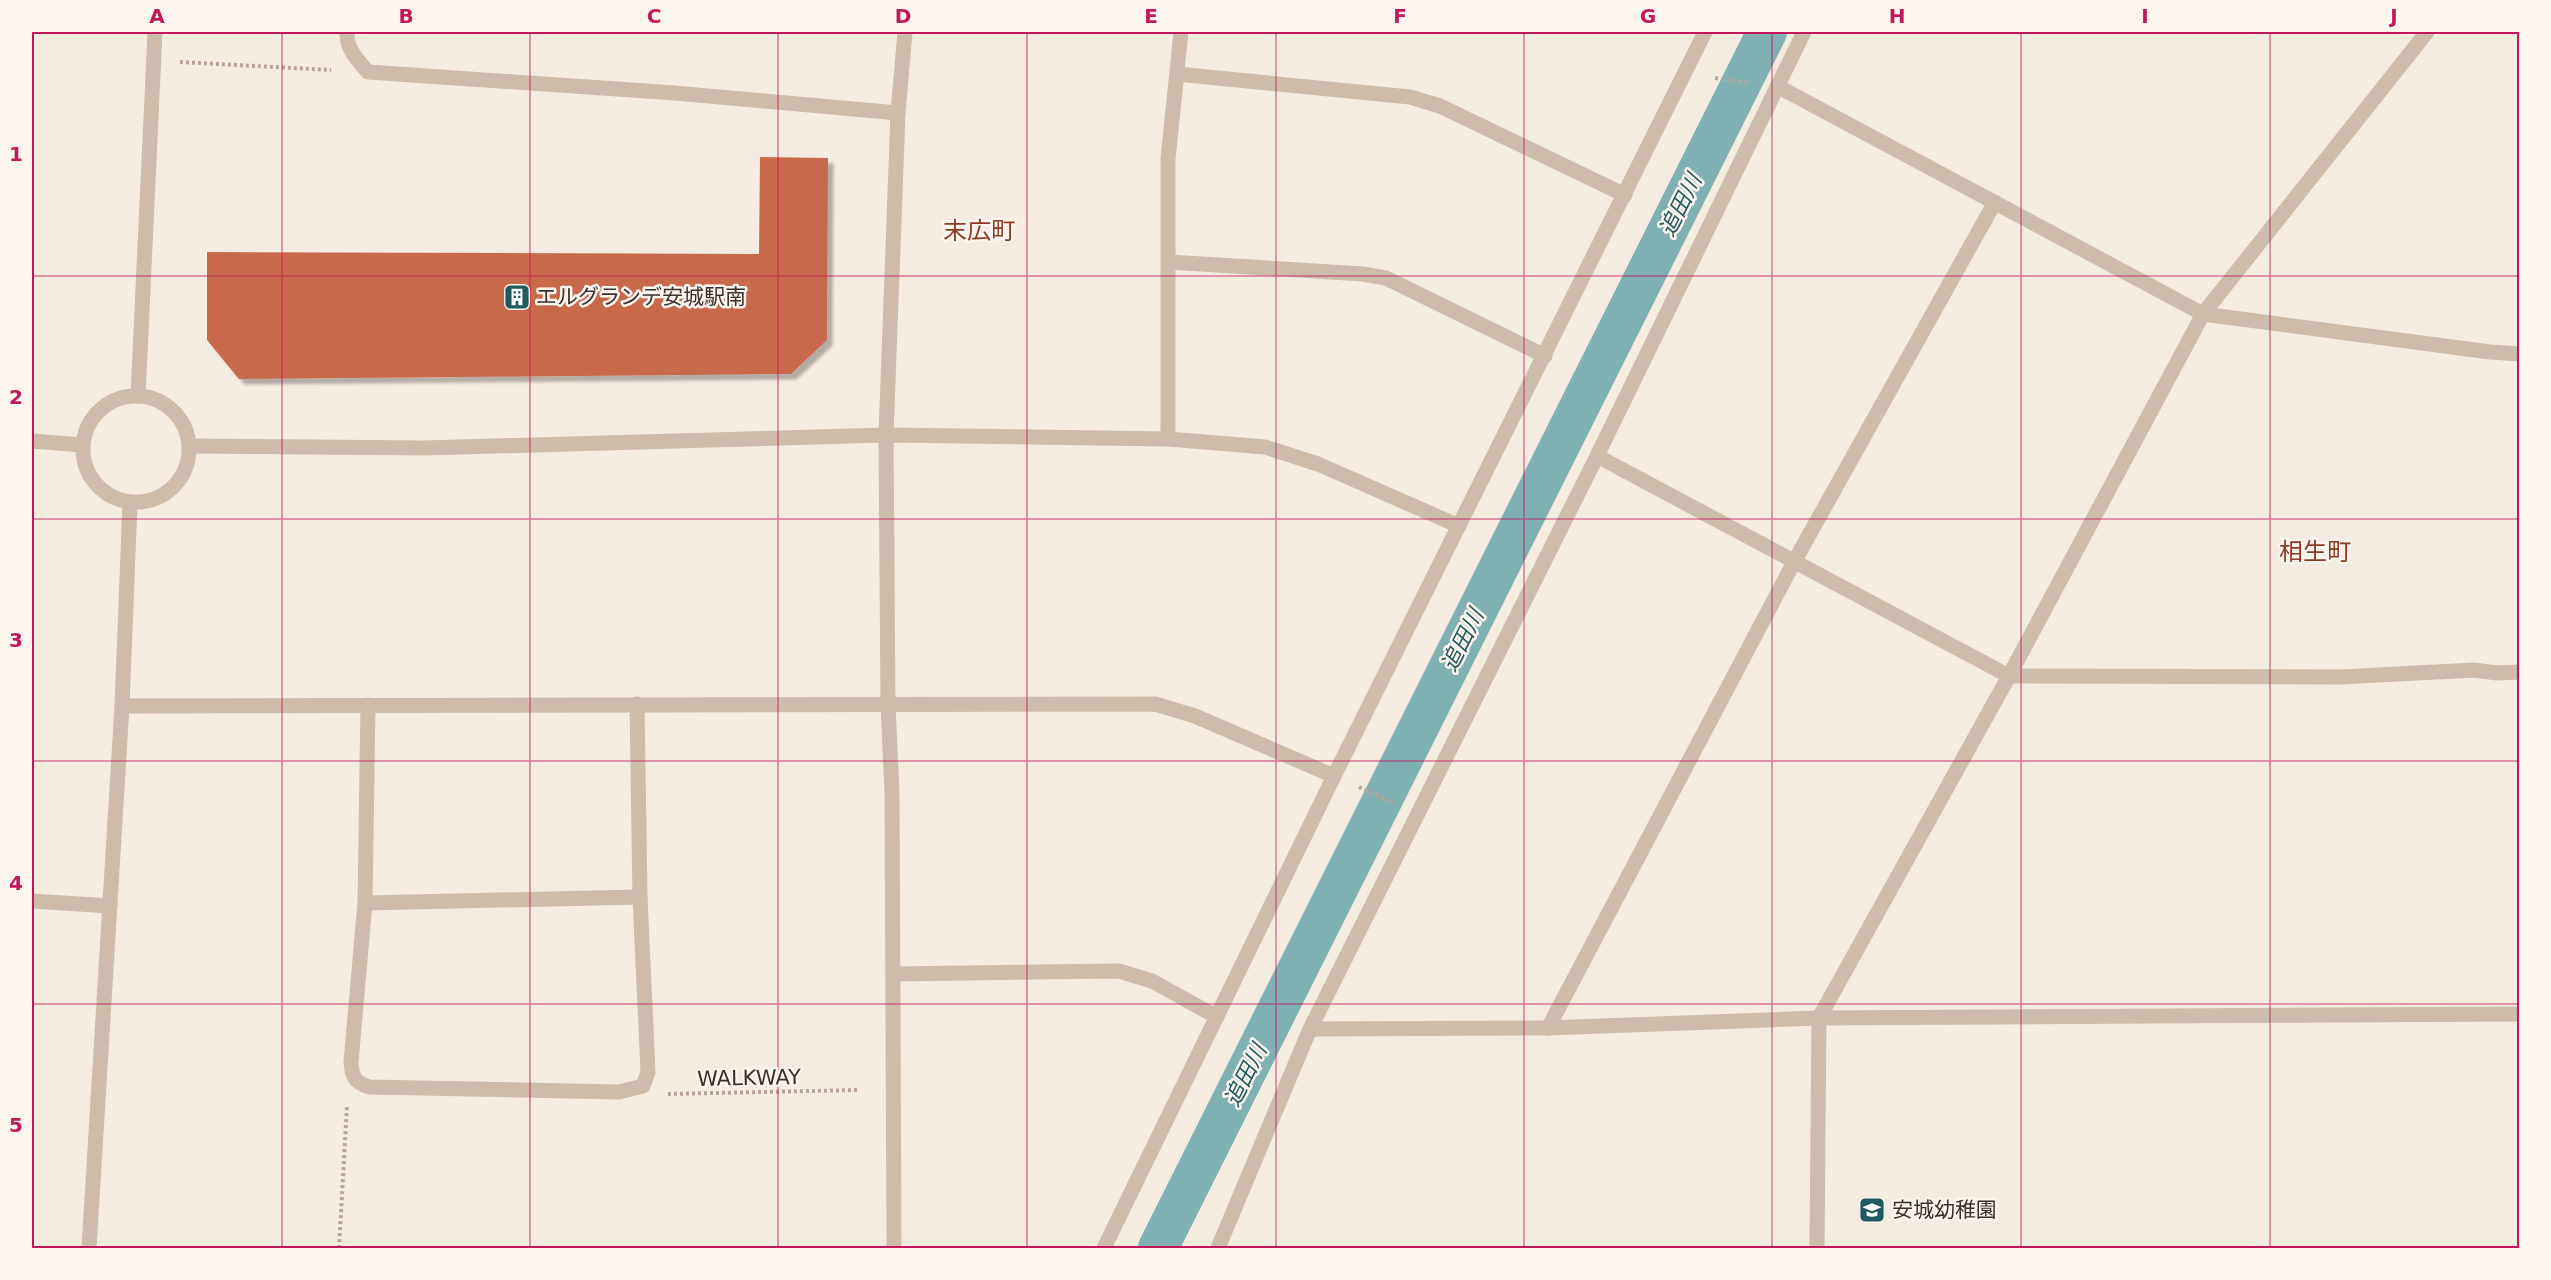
<svg xmlns="http://www.w3.org/2000/svg" width="2551" height="1280" font-family="'DejaVu Sans','Noto Sans JP',sans-serif">
	<defs>
		<filter id="shadow"><feDropShadow dx="5.5" dy="5.5" stdDeviation="1.5" flood-color="#0004"/></filter>
	</defs>
	<rect width="100%" height="100%" fill="#f4ebe1"/>
	<g fill="none" stroke-linecap="round" stroke-linejoin="round">
		<!-- canal -->
		<polyline stroke="#7fb0b2" stroke-width="40" points="1158,1248 1767,32"/>
	</g>
	<!-- building -->
	<polygon fill="#c8694b" filter="url(#shadow)" points="760,157 828,158 827,340 791,374 239,379 207,340 207,252 759,254"/>
	<g fill="none" stroke-linecap="round" stroke-linejoin="round">
		<!-- path -->
		<g stroke="#b9a596" stroke-width="4" stroke-dasharray="3 3" stroke-linecap="butt">
			<polyline points="180,62 331,70"/>
			<polyline points="1715,78 1750,83"/>
			<polyline points="1359,787 1393,803"/>
			<polyline points="668,1094 859,1090"/>
			<polyline points="339,1248 347,1106"/>
		</g>
		<!-- minor -->
		<g stroke="#cdbbac" stroke-width="15">
			<path d="M347 32C346 48 357 60 368 72L675 93 898 113"/>
			<polyline points="1177,74 1410,97 1440,106 1625,195"/>
			<polyline points="1777,86 2203,314 2490,352 2520,354"/>
			<polyline points="1169,262 1363,274 1386,278 1545,356"/>
			<circle cx="136" cy="449" r="53"/>
			<polyline points="138,396 155,32"/>
			<polyline points="1168,439 1168,159 1181,32"/>
			<polyline points="32,441 82,445"/>
			<polyline points="190,446 424,448 886,435 1168,439 1265,447 1318,464 1459,526"/>
			<polyline points="1597,456 2009,676 2341,677 2474,670 2497,673 2520,672"/>
			<path d="M368 705 365 903 351 1062C352 1078 355 1082 369 1087L619 1092 643 1086 648 1072 640 897 637 704"/>
			<polyline points="122,706 1155,704 1195,716 1334,776"/>
			<polyline points="32,901 110,906"/>
			<polyline points="365,903 640,897"/>
			<polyline points="893,974 1119,971 1152,981 1217,1017"/>
			<polyline points="1548,1028 1794,562 1995,202"/>
			<polyline points="1310,1029 1548,1028 1819,1018 2520,1014"/>
			<polyline points="89,1248 122,706 130,503"/>
			<polyline points="894,1248 892,792 888,704 886,435 898,113 905,32"/>
			<polyline points="1104,1248 1334,776 1705,32"/>
			<polyline points="1218,1248 1310,1029 1597,456 1804,32"/>
			<polyline points="1817,1248 1819,1018 2009,676 2203,314 2427,32"/>
		</g>
	</g>
	<!-- grid -->
	<path fill="none" stroke="#c2185b" stroke-width="1.5" stroke-opacity="0.55" d="M282 32V1248M530 32V1248M778 32V1248M1027 32V1248M1276 32V1248M1524 32V1248M1772 32V1248M2021 32V1248M2270 32V1248M32 276H2520M32 519H2520M32 761H2520M32 1004H2520"/>
	<!-- icons -->
	<defs>
		<symbol id="building-square" viewBox="-11 -11 22 22"><rect x="-9" y="-9" width="18" height="18" rx="4" fill="#1f5a5e" stroke="#fbf5ee"/><path d="M-4-6H4V6H1V3H-1V6H-4ZM-2.5-4.3h1.7v1.8h-1.7ZM.8-4.3h1.7v1.8H.8ZM-2.5-1h1.7V.8h-1.7ZM.8-1h1.7V.8H.8Z" fill="#fff"/></symbol>
		<symbol id="school-square" viewBox="-11 -11 22 22"><rect x="-9" y="-9" width="18" height="18" rx="4" fill="#1f5a5e" stroke="#fbf5ee"/><path d="M0-5L7-2L0 1L-7-2ZM-4 1L0 2.5L4 1V4Q0 6-4 4Z" fill="#fff"/></symbol>
	</defs>
	<g fill-rule="evenodd">
		<use href="#building-square" x="502" y="282" width="30" height="30"/>
		<use href="#school-square" x="1857" y="1195" width="30" height="30"/>
	</g>
	<g text-anchor="middle" stroke-width="5" stroke-linejoin="round" paint-order="stroke">
		<!-- poi labels -->
		<g font-size="21" fill="#3b302b" stroke="#fbf5ee" text-anchor="start">
			<text x="536" y="304">エルグランデ安城駅南</text>
			<text x="1892" y="1217">安城幼稚園</text>
		</g>
		<!-- street labels -->
		<g font-size="21" fill="#3b302b" stroke="#fbf5ee">
			<text transform="translate(749 1078) rotate(-1)" y="7">WALKWAY</text>
		</g>
		<!-- water labels -->
		<g font-size="22" font-style="italic" fill="#1f5a5e" stroke="#fbf5ee">
			<text transform="translate(1680 205) rotate(-63)" y="8">追田川</text>
			<text transform="translate(1462 640) rotate(-63)" y="8">追田川</text>
			<text transform="translate(1245 1075) rotate(-63)" y="8">追田川</text>
		</g>
		<!-- quarter labels -->
		<g font-size="24" fill="#8c3b22" stroke="#fbf5ee">
			<text x="979" y="239">末広町</text>
			<text x="2315" y="560">相生町</text>
		</g>
	</g>
	<!-- border -->
	<rect width="2551" height="1280" fill="none" stroke="#fbf5ee" stroke-width="66"/>
	<rect x="33" y="33" width="2485" height="1214" fill="none" stroke="#c2185b" stroke-width="2"/>
	<g font-size="20" text-anchor="middle" font-weight="bold" fill="#c2185b">
		<text x="157" y="23">A</text>
		<text x="406" y="23">B</text>
		<text x="654" y="23">C</text>
		<text x="903" y="23">D</text>
		<text x="1151" y="23">E</text>
		<text x="1400" y="23">F</text>
		<text x="1648" y="23">G</text>
		<text x="1897" y="23">H</text>
		<text x="2145" y="23">I</text>
		<text x="2394" y="23">J</text>
		<text x="16" y="161">1</text>
		<text x="16" y="404">2</text>
		<text x="16" y="647">3</text>
		<text x="16" y="890">4</text>
		<text x="16" y="1132">5</text>
	</g>
</svg>
